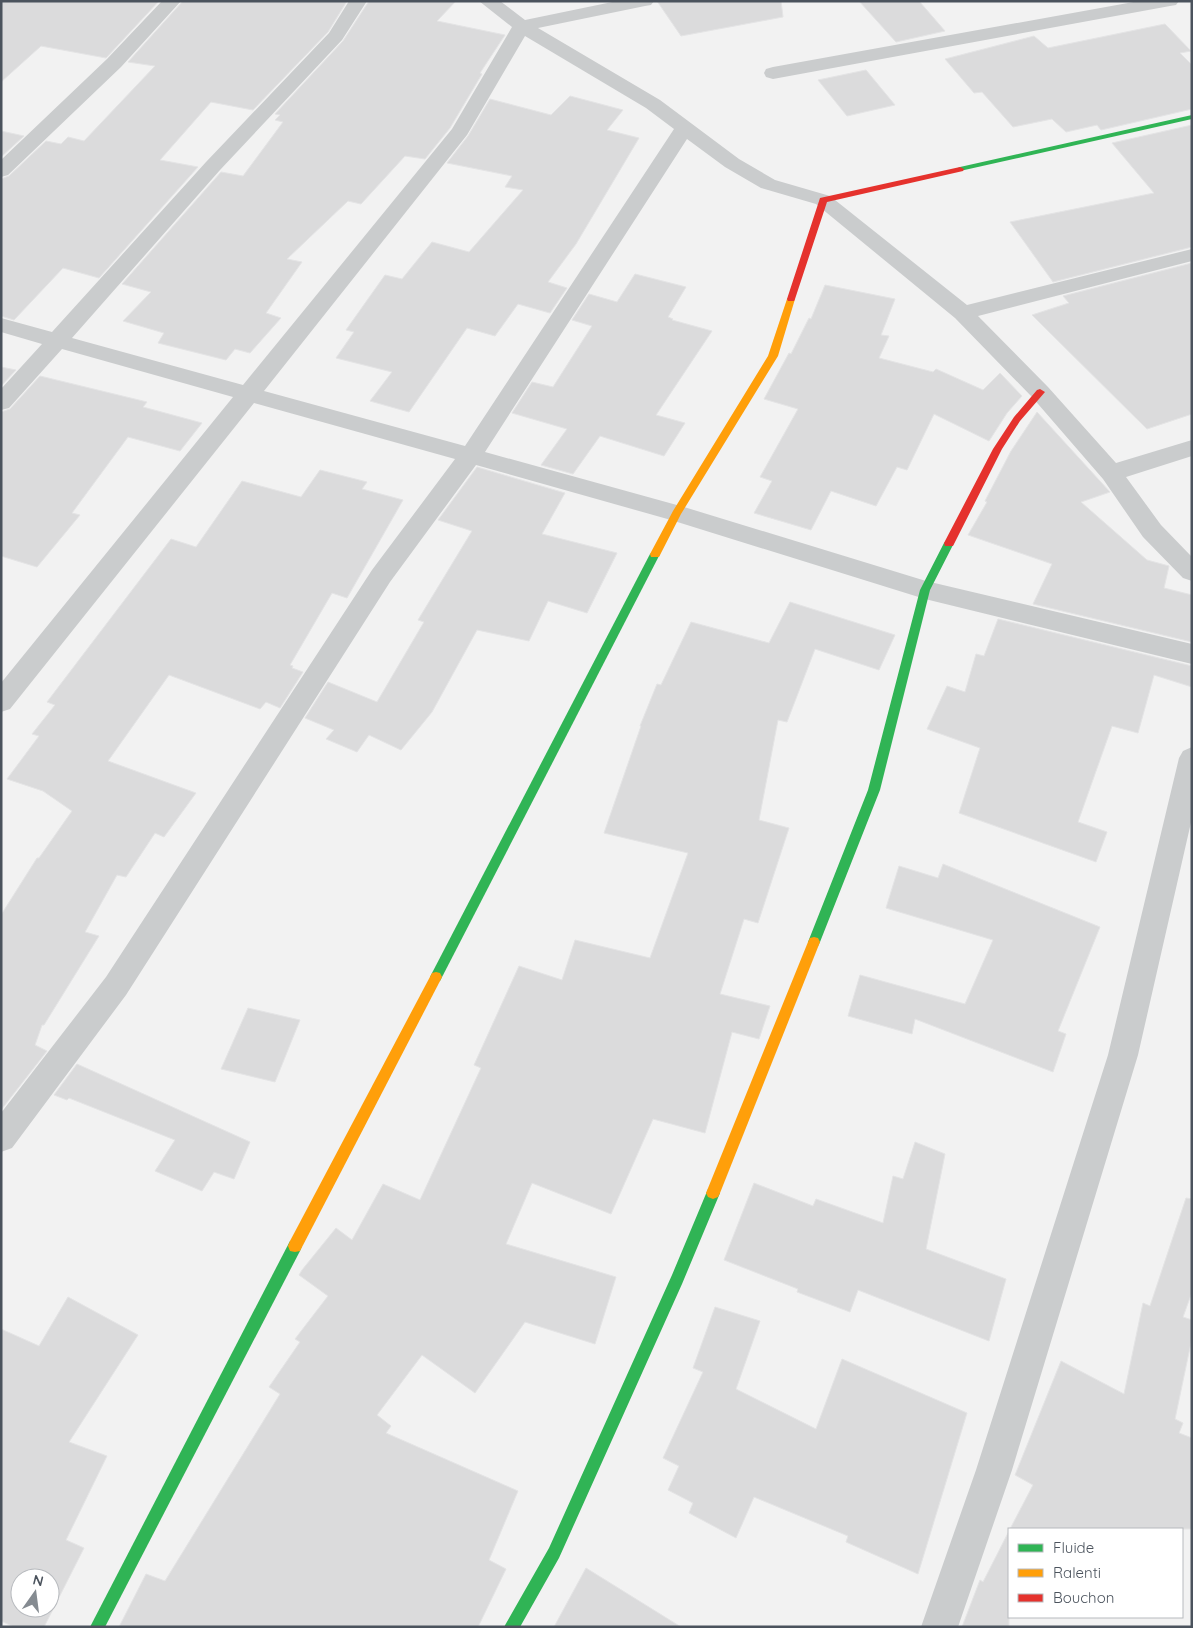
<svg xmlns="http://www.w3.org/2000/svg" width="1193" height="1628" font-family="Quicksand,sans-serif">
	<rect width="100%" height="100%" fill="#f2f2f2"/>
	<!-- building -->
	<g fill="#dbdbdc" stroke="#e4e4e5" fill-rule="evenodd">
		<polygon points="1,1 159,1 106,58 41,46 1,82"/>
		<polygon points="183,1 347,1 328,32 253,110 211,102 160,160 198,167 99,278 63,268 14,320 1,316 1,179 9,176 46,141 61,144 68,137 84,141 155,66 128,62"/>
		<polygon points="369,1 456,1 437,21 505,35 480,73 482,74 450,128 425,159 405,156 361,204 348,201 287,259 302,262 266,313 281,318 250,353 235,349 226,360 158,343 164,333 123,321 151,292 122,284 221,172 243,176 283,122 275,120 280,115 275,114 343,41"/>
		<polygon points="657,1 781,1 783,17 681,36"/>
		<polygon points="859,1 919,1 945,31 896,42"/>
		<polygon points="1165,24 1191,51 1180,53 1192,65 1192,109 1101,130 1097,125 1066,132 1052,119 1013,127 982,92 974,93 945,59 1034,36 1048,48"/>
		<polygon points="866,70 895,105 847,116 818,80"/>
		<polygon points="570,96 623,110 607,130 639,138 576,244 548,282 567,288 550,313 518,304 495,336 467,328 409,412 370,401 392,372 336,358 354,332 346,330 385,275 402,279 432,242 469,252 523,190 505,187 512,176 447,163 468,136 490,99 551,115"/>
		<polygon points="1192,125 1192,247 1053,282 1010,222 1154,193 1112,143"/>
		<polygon points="1,131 24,136 1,157"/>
		<polygon points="1192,263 1192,414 1147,429 1032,315 1069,303 1063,296"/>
		<polygon points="635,274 686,287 668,317 673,319 672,320 712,331 656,415 685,423 664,456 600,436 573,474 541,465 567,429 512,413 532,382 553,387 592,326 572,320 589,294 617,302"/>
		<polygon points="825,285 895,299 881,335 889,336 879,358 933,372 936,369 983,390 1000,373 1022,396 1007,413 989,441 934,414 907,470 897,467 876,506 831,491 811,530 754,513 772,481 760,477 798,409 764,399 789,353 791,354 809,318 811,319"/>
		<polygon points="1,367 16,370 1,386"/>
		<polygon points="40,376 147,402 143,407 202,423 180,451 128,437 72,513 80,515 37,567 1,556 1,412 10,409"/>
		<polygon points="1037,412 1110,492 1081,502 1147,560 1169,566 1164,588 1192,595 1192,642 1033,604 1052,564 968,535 987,502 985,501 1011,451"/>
		<polygon points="477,467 565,493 542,534 617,553 587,613 548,601 529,641 477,630 432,712 401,750 369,735 357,752 326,739 334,730 305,718 328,682 377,702 424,622 418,620 472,531 438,520"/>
		<polygon points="320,470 367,482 362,489 403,500 347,598 332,593 290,665 293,666 292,668 303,672 280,708 266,702 260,709 169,675 108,761 196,793 164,837 155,833 126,877 117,875 85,932 99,936 44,1025 42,1025 35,1045 47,1051 1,1110 1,915 37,858 39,858 72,811 43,791 7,779 39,736 32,734 55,705 47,702 171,539 196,547 242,481 301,497"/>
		<polygon points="790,602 895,635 879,670 815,649 787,722 778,720 759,820 789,828 758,923 744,919 720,994 770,1006 759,1039 732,1032 705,1133 653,1119 611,1214 532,1183 506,1244 616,1277 595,1344 525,1322 475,1393 422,1355 377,1415 391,1426 386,1433 518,1491 489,1560 506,1569 478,1627 119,1627 146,1574 165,1581 280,1394 269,1387 300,1342 295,1339 328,1296 299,1275 302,1270 336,1228 352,1240 383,1184 420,1200 481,1068 474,1065 519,966 562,980 575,940 650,958 688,853 604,833 641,726 640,726 657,684 661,685 691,622 769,643"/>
		<polygon points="998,619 1192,666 1192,687 1154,675 1138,733 1112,726 1078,822 1107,832 1096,862 959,813 980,748 927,729 947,686 965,692 976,654 984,656"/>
		<polygon points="943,864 1100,927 1058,1031 1066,1034 1053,1072 915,1019 912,1034 848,1016 860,975 965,1004 993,940 886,908 899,866 938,878"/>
		<polygon points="248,1008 300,1020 275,1082 221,1069"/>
		<polygon points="77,1064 250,1142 234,1179 214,1172 202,1191 155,1171 175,1140 69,1098 67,1100 54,1095"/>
		<polygon points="915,1142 945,1154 926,1249 1006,1279 989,1341 858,1290 850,1312 797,1292 798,1289 724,1260 754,1183 813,1206 816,1199 883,1223 893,1176 903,1179"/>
		<polygon points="1186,1198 1192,1199 1192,1292 1183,1317 1192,1320 1192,1338 1175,1419 1183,1423 1179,1433 1192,1438 1192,1529 1010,1529 1033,1485 1015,1475 1061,1361 1124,1394 1143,1303 1150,1306"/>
		<path d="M68 1297 138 1335 69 1442 107 1456 66 1540 84 1548 44 1627H14L1 1621V1329L39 1346ZM20 1578H50V1608H20Z"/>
		<polygon points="715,1307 760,1321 736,1389 816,1429 842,1359 967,1413 918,1574 846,1542 848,1536 754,1497 736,1538 689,1513 693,1503 668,1490 679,1466 663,1458 703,1372 693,1368"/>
		<polygon points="1009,1531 1009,1627 962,1627 980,1580 983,1582"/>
		<polygon points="586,1568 681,1627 554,1627"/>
	</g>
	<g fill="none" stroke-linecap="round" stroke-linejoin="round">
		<!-- street -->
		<g fill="#cacccd" fill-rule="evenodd">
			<polygon points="162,1 181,1 121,67 8,175 1,177 1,160 107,59"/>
			<path d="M349 1H367L342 40 220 170 72 338 243 385 452 129 512 27 479 1H500L525 20 617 1H654L651 5 645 6 538 28 660 100 739 159 775 180 830 196 967 305 1192 249V261L978 316 1048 387 1116 463 1192 440V456L1126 477 1161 525 1192 557V581L1183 578 1143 537 1103 479 1032 397 955 318 816 204 761 188 725 167 687 139 485 452 684 507 926 581 1192 644V664L925 599 671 520 476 465 390 582 126 995 12 1148 1 1152V1113L106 977 372 570 455 459 254 403 10 709 1 712V683L233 397 62 349 9 408 1 410V389L42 344 1 332V318L52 332 206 162 329 33ZM525 36 646 108 674 129 465 446 264 391 467 135Z"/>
			<polygon points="1139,1 1179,1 1176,5 1170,6 773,79 766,77 764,73 766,69 773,67"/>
			<polygon points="1192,747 1192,818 1138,1055 1012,1470 958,1627 921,1627 976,1470 1108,1055 1179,758 1183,751"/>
		</g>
		<!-- fast -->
		<g fill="#30b455" fill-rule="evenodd">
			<polygon points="1192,115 1192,119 960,171 956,169 960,167"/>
			<polygon points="949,539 954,543 930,590 880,790 820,942 818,946 814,947 810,946 808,942 868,790 920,590 944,543"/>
			<polygon points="655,550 660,554 440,981 436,982 432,981 430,977 432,973 650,554"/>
			<polygon points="713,1187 718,1189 720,1193 682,1284 559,1558 520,1627 504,1627 549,1548 672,1275 708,1189"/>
			<polygon points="295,1240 300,1241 302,1246 300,1251 105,1627 90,1627 290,1241"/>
		</g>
		<!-- slow -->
		<g fill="#ff9f0a" fill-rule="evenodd">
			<polygon points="791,296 795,299 778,356 681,514 659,557 651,557 650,554 673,511 768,356 787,299"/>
			<polygon points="814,937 818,938 820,942 720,1193 718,1197 713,1199 708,1197 706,1193 808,942 810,938"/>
			<polygon points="436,972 440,973 442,977 440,981 300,1251 295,1252 290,1251 288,1246 290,1241 432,973"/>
		</g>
		<!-- jam -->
		<g fill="#e5322d" fill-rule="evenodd">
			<polygon points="960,167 964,169 963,171 827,202 795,299 794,301 788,301 787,299 820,198"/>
			<polygon points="1040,389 1045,392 1020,421 1002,449 953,546 945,546 944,543 993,449 1014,417 1037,390"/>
		</g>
	</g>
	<!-- border -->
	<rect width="1193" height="1628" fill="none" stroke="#4b535d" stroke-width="5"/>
	<!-- legend -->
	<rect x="1008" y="1528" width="175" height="90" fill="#ffffff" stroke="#b7babe"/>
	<rect x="1018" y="1544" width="25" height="8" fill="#30b455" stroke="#b7babe"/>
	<text x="1053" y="1553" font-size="15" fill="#4b535d">Fluide</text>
	<rect x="1018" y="1569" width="25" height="8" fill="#ff9f0a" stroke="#b7babe"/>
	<text x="1053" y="1578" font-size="15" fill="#4b535d">Ralenti</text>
	<rect x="1018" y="1594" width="25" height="8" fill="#e5322d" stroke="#b7babe"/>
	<text x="1053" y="1603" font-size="15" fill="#4b535d">Bouchon</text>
	<!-- north arrow -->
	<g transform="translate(35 1593) rotate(14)"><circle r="24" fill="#ffffff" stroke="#b7babe"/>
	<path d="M0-4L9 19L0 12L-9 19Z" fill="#858b91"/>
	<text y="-8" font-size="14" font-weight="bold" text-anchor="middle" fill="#4b535d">N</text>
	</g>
</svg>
